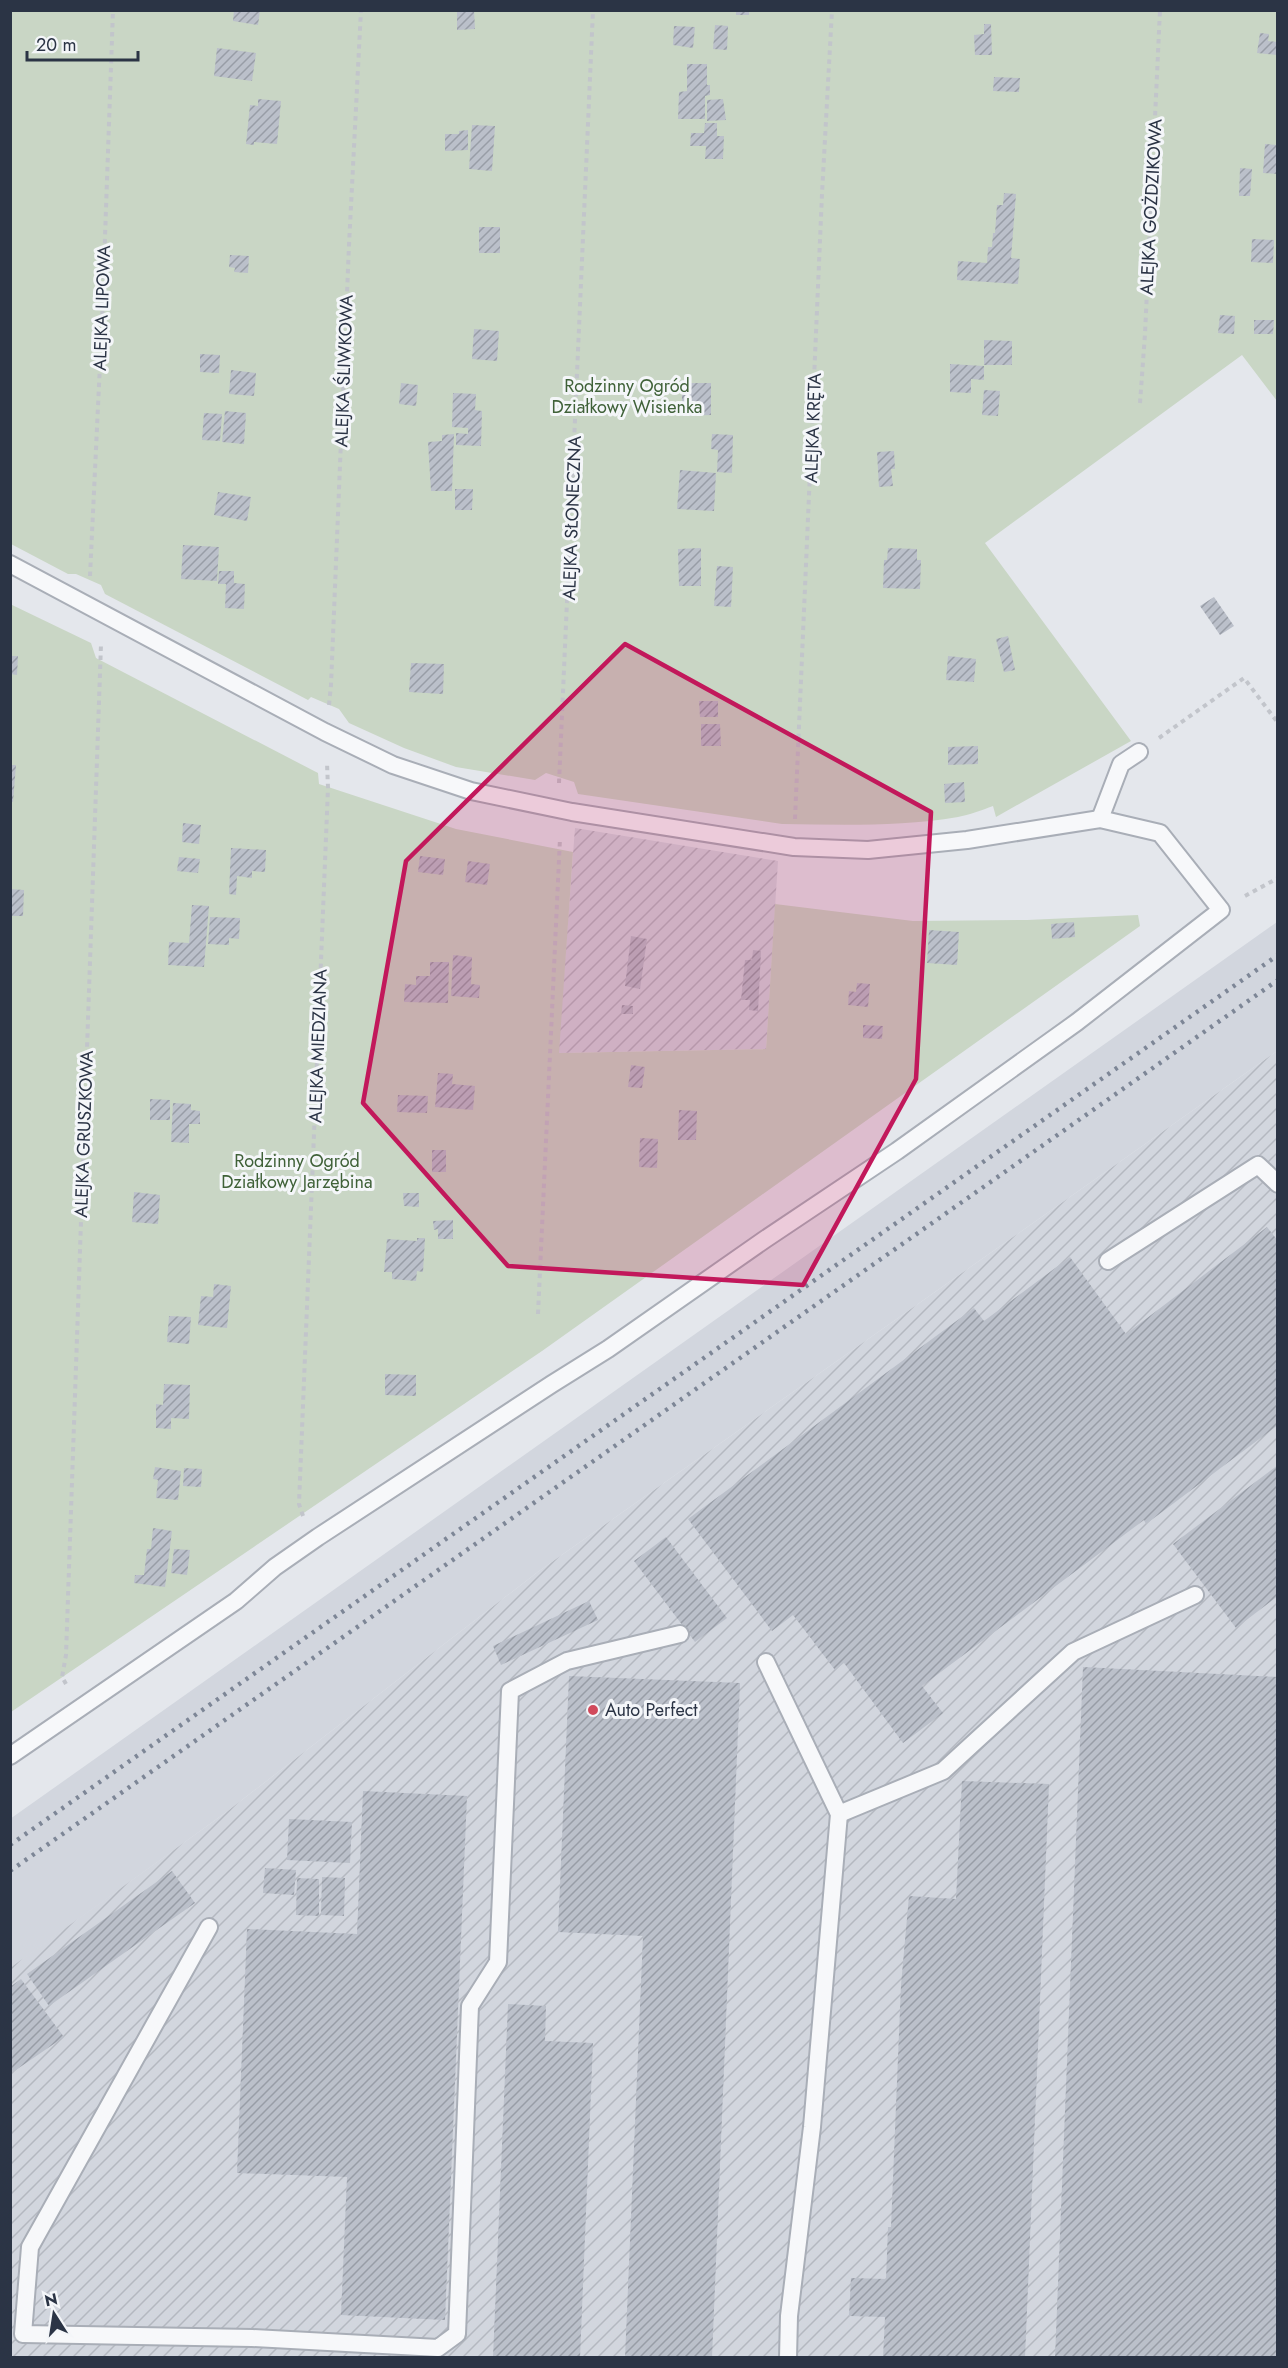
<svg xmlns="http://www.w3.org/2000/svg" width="1288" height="2368" font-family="Jost,sans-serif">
	<defs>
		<pattern id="industrial-furrows" width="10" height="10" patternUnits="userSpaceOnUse" patternTransform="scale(1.5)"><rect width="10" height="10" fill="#d2d6de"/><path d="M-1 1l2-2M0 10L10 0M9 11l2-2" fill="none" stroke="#b4b8c0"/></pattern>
		<pattern id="building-hatch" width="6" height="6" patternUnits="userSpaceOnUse" patternTransform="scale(1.5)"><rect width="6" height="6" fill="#bbc0ca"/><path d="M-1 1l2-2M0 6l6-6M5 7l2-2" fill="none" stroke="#989da6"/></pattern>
	</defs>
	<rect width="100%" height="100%" fill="#e4e7ec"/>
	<!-- built -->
	<polygon fill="#d2d6de" points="1277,922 1277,1051 539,1571 225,1813 11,1968 10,1819"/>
	<!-- industrial -->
	<g fill="url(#industrial-furrows)">
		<polygon points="575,828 778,861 766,1049 558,1053"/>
		<polygon points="1277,1051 1277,2357 11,2357 10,1968 225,1813 539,1571"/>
	</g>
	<!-- green -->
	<g fill="#c9d6c5">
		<path d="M10 11H1277V401L1242 355 985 543 1131 741 996 817 993 806C982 810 969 815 958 817 899 827 840 825 782 824L578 794 574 782 546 773 535 780 456 767 404 748 349 723 339 709 311 697 308 700 105 594 101 585 76 574H68L11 544Z"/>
		<polygon points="10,604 91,643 96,658 318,773 319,784 456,829 573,852 559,1053 766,1049 775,904 913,921 1027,920 1138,915 1140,926 542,1351 11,1712"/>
	</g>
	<!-- building -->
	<g fill="url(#building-hatch)">
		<polygon points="234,10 260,10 258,25 233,21"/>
		<polygon points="457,10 474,10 475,29 457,30"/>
		<rect x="736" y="10" width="13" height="5"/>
		<polygon points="984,24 991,24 992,55 975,55 974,35 984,34"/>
		<polygon points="715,25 728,26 727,50 713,49"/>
		<polygon points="674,26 695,27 693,48 673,45"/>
		<polygon points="1260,33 1269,34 1268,41 1278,42 1277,55 1257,53"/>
		<polygon points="217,48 256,53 252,81 214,76"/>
		<polygon points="687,64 707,64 707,85 710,85 710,95 705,96 705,119 678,119 679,92 687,91"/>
		<polygon points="994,77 1020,78 1019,92 993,91"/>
		<polygon points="258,99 281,101 277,144 254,142 254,145 246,144 250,105 258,106"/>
		<polygon points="723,99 726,120 707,121 707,100"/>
		<polygon points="705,123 717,123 717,136 724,136 723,159 705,159 706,146 690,146 691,133 704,133"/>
		<polygon points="472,125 495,126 492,171 469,169"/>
		<polygon points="468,130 468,150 445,151 445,134 459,134 459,131"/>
		<polygon points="1265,144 1278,145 1278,174 1263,173"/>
		<polygon points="1240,168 1252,169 1250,196 1239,196"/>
		<polygon points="1004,193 1016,194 1011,258 1020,259 1018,284 957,280 958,261 987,263 988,247 992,247 993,233 995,233 997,205 1003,205"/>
		<rect x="479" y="227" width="21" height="26"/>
		<polygon points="1252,239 1274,240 1273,263 1251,262"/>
		<polygon points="230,255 249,256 248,273 234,272 235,268 229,267"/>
		<polygon points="1220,315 1235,316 1234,334 1218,333"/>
		<polygon points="1254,320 1274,320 1273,334 1254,334"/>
		<polygon points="474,329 499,331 497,361 472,359"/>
		<polygon points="984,340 1012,341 1012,365 984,365"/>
		<polygon points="200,354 220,355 219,373 200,372"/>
		<polygon points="950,364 984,366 984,380 971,379 971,393 950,392"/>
		<polygon points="231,370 256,373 254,396 229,394"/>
		<polygon points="401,383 418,385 416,406 399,404"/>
		<polygon points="682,383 711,383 711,415 682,416"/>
		<polygon points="984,390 1000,391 998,416 982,415"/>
		<polygon points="453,393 476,394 475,410 482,411 481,446 456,445 456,433 468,434 468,428 452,427"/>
		<polygon points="225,411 246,413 244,444 222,442"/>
		<polygon points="204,413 222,414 220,441 202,440"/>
		<polygon points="454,434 452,491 431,491 428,442 442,441 442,435"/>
		<polygon points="712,434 733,435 732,473 717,472 718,450 711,449"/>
		<polygon points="894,451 895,469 891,469 893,486 879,487 877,452"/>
		<polygon points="680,470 716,473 714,511 677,509"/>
		<polygon points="455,489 473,489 472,510 455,510"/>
		<polygon points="218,492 251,497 247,521 214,515"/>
		<polygon points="183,545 219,547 217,581 181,579"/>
		<polygon points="701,548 701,586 679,586 678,549"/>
		<polygon points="888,548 917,549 917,560 921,560 920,589 883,588 884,560 887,560"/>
		<polygon points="717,566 733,567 731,607 714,606"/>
		<polygon points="219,571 234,571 234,583 245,584 244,609 225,608 226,584 218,584"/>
		<polygon points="1214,597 1234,626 1220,635 1200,606"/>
		<polygon points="1008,636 1015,670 1004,672 996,639"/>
		<polygon points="10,656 18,656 17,675 10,674"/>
		<polygon points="948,656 976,659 974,682 946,680"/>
		<polygon points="411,663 444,664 443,694 409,692"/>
		<polygon points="699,701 718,701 718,717 700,717"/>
		<polygon points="701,724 720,724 721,746 701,746"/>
		<polygon points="978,746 978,764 948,765 948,747"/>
		<polygon points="10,765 16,765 13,802 10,801"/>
		<polygon points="964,782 965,802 945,803 944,784"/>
		<polygon points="183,823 201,825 199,844 182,842"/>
		<polygon points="231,848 266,850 265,872 252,871 252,878 237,876 236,895 229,894"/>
		<polygon points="420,856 445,859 443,875 418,872"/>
		<polygon points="179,857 200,859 198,873 177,871"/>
		<polygon points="468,861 490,864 487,885 465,882"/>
		<polygon points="10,889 24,890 23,916 10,916"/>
		<polygon points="192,905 209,906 204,967 168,965 169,942 189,943"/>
		<polygon points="210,917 240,918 239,939 229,938 229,945 208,944"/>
		<polygon points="1074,922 1075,937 1052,939 1051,924"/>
		<polygon points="929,930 959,932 957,965 927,963"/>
		<polygon points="631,936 647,939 640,989 625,986"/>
		<polygon points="753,950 761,951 758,1011 749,1010 750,1000 741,1000 745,960 752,960"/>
		<polygon points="453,955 472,957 471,984 480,985 479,998 451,996"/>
		<polygon points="430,962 449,962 448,1003 404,1002 405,984 416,985 416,976 430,976"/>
		<polygon points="857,983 870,984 868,1007 848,1005 849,991 856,992"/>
		<polygon points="622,1005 633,1006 633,1014 621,1014"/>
		<polygon points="863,1025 883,1026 882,1039 863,1038"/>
		<polygon points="631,1065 645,1067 642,1088 628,1087"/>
		<polygon points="438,1073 453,1074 452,1084 475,1086 473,1110 435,1107"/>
		<polygon points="398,1095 428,1096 427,1113 397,1112"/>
		<polygon points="150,1099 170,1100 170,1120 150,1120"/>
		<polygon points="173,1103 191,1104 191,1110 200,1111 200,1124 189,1124 189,1143 171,1142"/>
		<polygon points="679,1110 697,1111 696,1140 678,1140"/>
		<polygon points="640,1138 658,1139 657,1168 639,1167"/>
		<rect x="432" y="1150" width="14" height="22"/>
		<polygon points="134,1192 160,1195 158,1224 132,1222"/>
		<polygon points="403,1193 419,1193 419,1207 404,1206"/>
		<polygon points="453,1220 453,1239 438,1239 438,1229 434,1230 433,1221"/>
		<polygon points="1267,1227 1278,1241 1278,1425 1146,1524 1144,1520 922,1686 943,1713 903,1743 844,1663 835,1670 793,1615 772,1631 688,1519 974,1308 984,1321 1070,1257 1126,1334"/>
		<polygon points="417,1238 425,1238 423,1272 417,1271 416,1281 392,1279 392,1272 384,1272 387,1239 417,1241"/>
		<polygon points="214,1284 231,1286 227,1328 198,1325 201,1296 213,1297"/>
		<polygon points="169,1316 191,1317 189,1344 167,1342"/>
		<polygon points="385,1374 416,1375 416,1396 385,1395"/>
		<polygon points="164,1384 190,1385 189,1419 171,1418 171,1429 156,1428 156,1404 163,1405"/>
		<polygon points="1278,1465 1278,1596 1236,1628 1173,1544"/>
		<polygon points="155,1467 181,1471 178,1500 156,1498 158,1480 153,1479"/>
		<polygon points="184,1468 202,1469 201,1487 183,1486"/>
		<polygon points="153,1528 172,1531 165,1587 134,1583 135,1575 144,1575 147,1549 151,1549"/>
		<polygon points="666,1537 727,1618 695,1642 634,1561"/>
		<polygon points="174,1549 190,1550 187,1575 171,1573"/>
		<polygon points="589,1601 598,1620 501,1665 493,1646"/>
		<polygon points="1083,1667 1278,1677 1278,2358 1055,2358"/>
		<polygon points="569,1676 740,1683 712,2358 625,2358 643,1936 558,1932"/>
		<polygon points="962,1781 1049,1784 1025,2358 883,2358 885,2317 849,2316 851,2278 886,2279 888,2227 891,2227 901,1985 909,1896 956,1899"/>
		<polygon points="363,1791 467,1796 445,2320 341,2315 347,2177 237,2173 247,1929 357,1934"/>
		<polygon points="289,1819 352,1822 350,1863 287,1860"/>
		<polygon points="265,1868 296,1870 294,1895 263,1893"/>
		<polygon points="172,1871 195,1903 49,2006 27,1974"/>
		<polygon points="322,1877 345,1878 344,1916 321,1915"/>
		<polygon points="297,1878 319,1879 319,1916 296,1915"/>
		<polygon points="21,1979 64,2037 10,2074 10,1987"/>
		<polygon points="508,2004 546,2006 545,2041 593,2043 580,2358 493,2358"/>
	</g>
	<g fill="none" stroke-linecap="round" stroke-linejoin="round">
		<defs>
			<g id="lane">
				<polyline points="10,564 325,732 393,765 471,791 572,812 794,847 868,850 967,840 1100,819 1160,833 1221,910 1077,1022 897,1151 764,1240 608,1349 552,1384 318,1537 275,1567 236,1601 10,1756"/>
				<polyline points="1100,819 1121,764 1139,752"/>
				<polyline points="1108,1261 1258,1165 1278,1184"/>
				<polyline points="766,1662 839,1814 812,2127 789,2316 788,2358"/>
				<polyline points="839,1814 943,1771 1073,1652 1195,1595"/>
				<polyline points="209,1927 30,2247 23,2334 252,2338 438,2348 457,2334 470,2006 498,1962 510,1691 567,1661 680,1634"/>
			</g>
		</defs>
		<!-- lane casing -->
		<use href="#lane" stroke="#a9aeb7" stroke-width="20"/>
		<!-- path -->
		<g stroke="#c2c5cb" stroke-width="4" stroke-dasharray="4.5 4.5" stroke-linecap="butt">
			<polyline points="1140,403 1145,334 1160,10"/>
			<polyline points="90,576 102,322 113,10"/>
			<polyline points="329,705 331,685 349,245 361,10"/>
			<polyline points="1159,738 1244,678 1278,723"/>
			<polyline points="559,783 593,10"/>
			<polyline points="795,819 822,194 832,10"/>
			<polyline points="1245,896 1278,878"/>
			<polyline points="538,1314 560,838"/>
			<polyline points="303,1516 299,1504 328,788 327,763"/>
			<polyline points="66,1684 62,1677 66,1655 101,644"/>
		</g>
		<!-- lane -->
		<use href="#lane" stroke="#f7f8fa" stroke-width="16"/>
		<!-- rail -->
		<g stroke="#7d8696" stroke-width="4.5" stroke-dasharray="3 6" stroke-linecap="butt">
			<polyline points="10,1845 1278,955"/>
			<polyline points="10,1871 1278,980"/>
		</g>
	</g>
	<!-- marked area -->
	<path fill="#c2185b" fill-opacity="0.2" stroke="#c2185b" stroke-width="4.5" stroke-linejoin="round" d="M625 644 931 812 916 1079 803 1285 508 1266 363 1103 406 861Z"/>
	<!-- markers -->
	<circle fill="#d1495b" stroke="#f4f6f9" stroke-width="2" cx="593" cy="1710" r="6"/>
	<g text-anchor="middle" stroke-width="6" stroke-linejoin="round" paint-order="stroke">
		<!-- street labels -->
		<g font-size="18" fill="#2b3445" stroke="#f4f6f9">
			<text transform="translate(1151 207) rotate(-87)" y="6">ALEJKA GOŻDZIKOWA</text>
			<text transform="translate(102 308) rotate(-88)" y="6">ALEJKA LIPOWA</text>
			<text transform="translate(344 371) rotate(-88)" y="6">ALEJKA ŚLIWKOWA</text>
			<text transform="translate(813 428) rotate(-88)" y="6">ALEJKA KRĘTA</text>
			<text transform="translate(572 518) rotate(-88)" y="6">ALEJKA SŁONECZNA</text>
			<text transform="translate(318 1046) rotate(-88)" y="6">ALEJKA MIEDZIANA</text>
			<text transform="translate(84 1134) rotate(-88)" y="6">ALEJKA GRUSZKOWA</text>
		</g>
		<!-- park labels -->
		<g font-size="18" fill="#3f6138" stroke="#f4f6f9">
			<text x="627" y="392">Rodzinny Ogród<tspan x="627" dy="21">Działkowy Wisienka</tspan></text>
			<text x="297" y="1167">Rodzinny Ogród<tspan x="297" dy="21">Działkowy Jarzębina</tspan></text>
		</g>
		<!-- poi labels -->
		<g font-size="18" fill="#2b3445" stroke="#f4f6f9" text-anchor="start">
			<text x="605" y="1716">Auto Perfect</text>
		</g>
	</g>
	<!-- border -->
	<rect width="1288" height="2368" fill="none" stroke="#2b3445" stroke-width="24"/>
	<!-- north arrow -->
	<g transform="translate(54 2314) rotate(348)" stroke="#f4f6f9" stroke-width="4.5" paint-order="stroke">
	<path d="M0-4.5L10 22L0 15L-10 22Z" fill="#2b3445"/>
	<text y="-9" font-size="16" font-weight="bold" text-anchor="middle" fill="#2b3445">N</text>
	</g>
	<!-- scale -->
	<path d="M27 51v9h111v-9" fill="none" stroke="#2b3445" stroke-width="3"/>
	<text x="36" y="51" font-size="18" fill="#2b3445" stroke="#f4f6f9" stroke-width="4.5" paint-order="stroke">20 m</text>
</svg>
